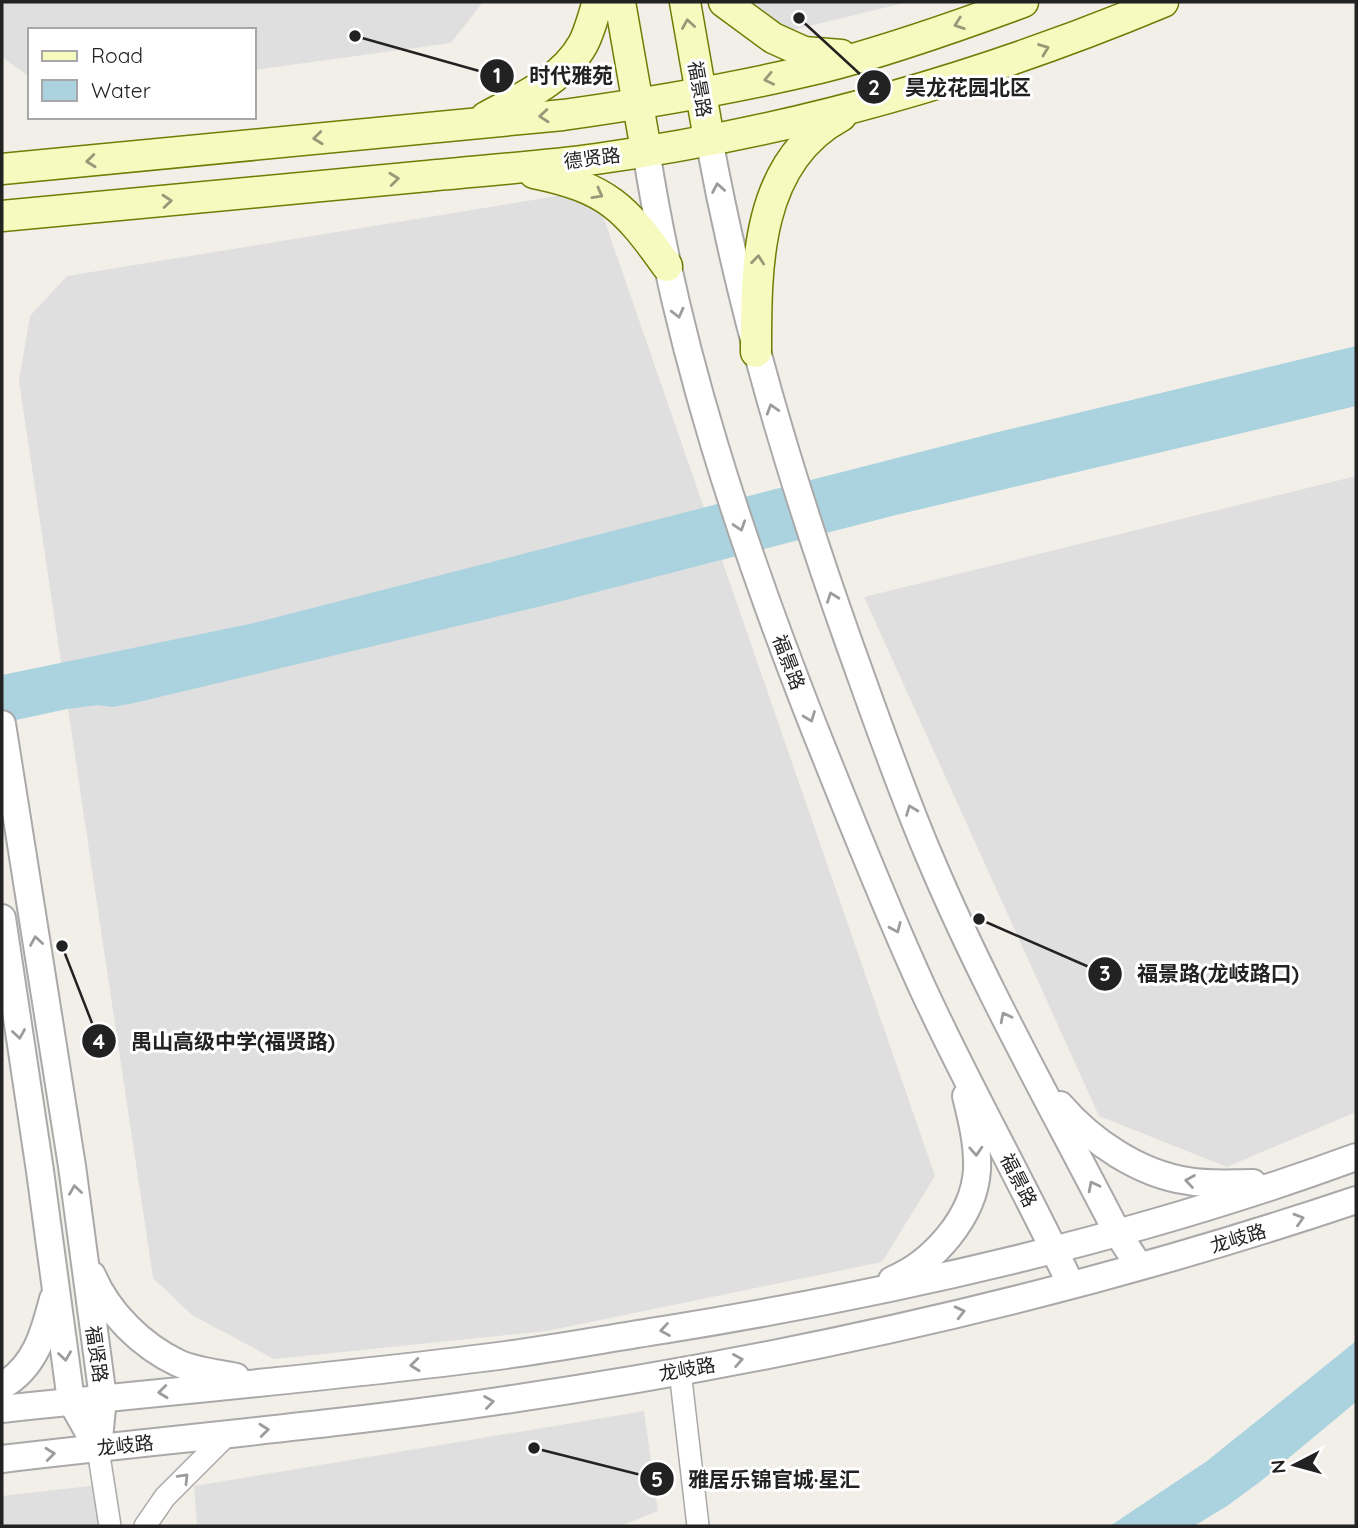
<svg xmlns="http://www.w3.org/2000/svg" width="1358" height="1528" font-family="Quicksand,'Noto Sans SC',sans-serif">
	<rect width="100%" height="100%" fill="#f2efe9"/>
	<!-- residential -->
	<g fill="#e0dfdf">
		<polygon points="2,2 483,2 451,43 254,70 254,30 30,30 30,77 2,57"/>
		<polygon points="736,2 908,2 776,34"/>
		<polygon points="594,190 935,1176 882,1262 547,1331 274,1359 192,1315 153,1278 19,381 30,316 67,276"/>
		<polygon points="1356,476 1356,1112 1227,1167 1099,1116 864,597"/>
		<polygon points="644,1411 658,1511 620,1526 197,1526 194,1486"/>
		<polygon points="99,1485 104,1526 2,1526 2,1496"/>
	</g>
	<!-- water -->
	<g fill="#aad3df">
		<polygon points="1356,346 1356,406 896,515 550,604 134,703 113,707 98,705 67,709 2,723 2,675 254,623 998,432"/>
		<polygon points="1356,1341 1356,1402 1261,1481 1227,1506 1194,1526 1110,1526 1207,1461"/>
	</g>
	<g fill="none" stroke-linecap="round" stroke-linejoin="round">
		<defs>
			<g id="minor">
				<polyline points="680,1371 698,1526"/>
				<polyline points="98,1449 110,1526"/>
				<polyline points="145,1526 165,1497 228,1434"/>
			</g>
			<g id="tertiary">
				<path d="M709 139C741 313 790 477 849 643 875 715 900 788 930 858 984 986 1053 1108 1117 1232L1139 1266"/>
				<path d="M646 150C677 351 741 542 815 730 850 817 884 904 923 989 969 1089 1024 1185 1071 1285"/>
				<polyline points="2,724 72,1166 103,1398 98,1449"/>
				<polyline points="2,918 40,1171 71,1401 98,1449"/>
				<path d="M1060 1105C1091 1141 1139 1174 1188 1181 1209 1185 1231 1183 1253 1183"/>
				<path d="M92 1275C108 1313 142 1346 178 1363 195 1371 218 1373 236 1377"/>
				<path d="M892 1280C933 1263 974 1217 977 1170 978 1145 972 1120 966 1096"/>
				<path d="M2 1386C35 1367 44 1334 53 1299"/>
				<path d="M2 1409C170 1391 338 1377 506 1355 558 1348 611 1338 663 1330 898 1292 1133 1239 1356 1157"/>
				<path d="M2 1459C170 1439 338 1425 505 1400 793 1358 1080 1293 1356 1200"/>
			</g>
			<g id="secondary">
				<polyline points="620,2 646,150"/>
				<polyline points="685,2 709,139"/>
				<polyline points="724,2 773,38 804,52 841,55"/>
				<path d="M486 117C521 98 563 80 583 44 590 31 593 16 598 2"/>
				<path d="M2 169 563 115C649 103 736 88 820 68 888 51 958 26 1023 2"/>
				<path d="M534 173C607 188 625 207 667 266"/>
				<path d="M2 216C140 203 279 190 417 177 477 171 537 167 596 159 791 132 981 78 1163 2"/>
				<path d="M756 352C756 268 755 162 841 116"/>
			</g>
		</defs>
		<!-- minor casing -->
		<use href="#minor" stroke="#a9a9a9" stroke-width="24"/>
		<!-- tertiary casing -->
		<use href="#tertiary" stroke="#a9a9a9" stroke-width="30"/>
		<!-- secondary casing -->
		<use href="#secondary" stroke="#707d05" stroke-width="33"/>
		<!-- minor -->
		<use href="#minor" stroke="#fff" stroke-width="21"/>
		<!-- tertiary -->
		<use href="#tertiary" stroke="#fff" stroke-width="26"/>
		<!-- secondary -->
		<use href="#secondary" stroke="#f7fabf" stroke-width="30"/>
	</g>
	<!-- one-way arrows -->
	<defs><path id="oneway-chevron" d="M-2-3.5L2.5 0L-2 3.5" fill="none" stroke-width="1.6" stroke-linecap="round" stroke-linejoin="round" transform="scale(1.75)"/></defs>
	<g stroke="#979978">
		<use href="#oneway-chevron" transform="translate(688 24) rotate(-99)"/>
		<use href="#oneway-chevron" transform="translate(959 24) rotate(161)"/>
		<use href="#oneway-chevron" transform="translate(1044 49) rotate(-21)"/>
		<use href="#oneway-chevron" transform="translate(769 79) rotate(168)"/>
		<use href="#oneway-chevron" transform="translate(544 116) rotate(175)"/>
		<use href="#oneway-chevron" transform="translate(318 138) rotate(174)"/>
		<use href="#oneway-chevron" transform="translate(91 161) rotate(174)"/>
		<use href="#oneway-chevron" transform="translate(394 179) rotate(-6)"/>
		<use href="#oneway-chevron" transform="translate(598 194) rotate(29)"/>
		<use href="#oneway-chevron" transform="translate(167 201) rotate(-5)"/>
		<use href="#oneway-chevron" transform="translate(758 260) rotate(-84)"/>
	</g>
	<g stroke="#9c9c9c">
		<use href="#oneway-chevron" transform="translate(718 188) rotate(-100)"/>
		<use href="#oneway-chevron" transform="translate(678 313) rotate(76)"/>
		<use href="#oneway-chevron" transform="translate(772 409) rotate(-107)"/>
		<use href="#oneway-chevron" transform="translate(740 526) rotate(72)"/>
		<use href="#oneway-chevron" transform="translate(832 597) rotate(-110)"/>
		<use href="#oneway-chevron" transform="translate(810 717) rotate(69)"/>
		<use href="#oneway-chevron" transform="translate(911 810) rotate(-111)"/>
		<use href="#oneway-chevron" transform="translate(896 928) rotate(66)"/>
		<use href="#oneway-chevron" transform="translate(36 941) rotate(-99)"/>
		<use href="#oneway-chevron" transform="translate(1005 1017) rotate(-117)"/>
		<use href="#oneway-chevron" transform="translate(19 1034) rotate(81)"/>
		<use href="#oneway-chevron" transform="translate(976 1151) rotate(87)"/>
		<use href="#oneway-chevron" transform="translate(1190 1181) rotate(-171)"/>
		<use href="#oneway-chevron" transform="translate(1093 1186) rotate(-117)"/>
		<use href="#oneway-chevron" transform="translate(75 1190) rotate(-98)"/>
		<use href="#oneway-chevron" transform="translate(1299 1219) rotate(-17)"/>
		<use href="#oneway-chevron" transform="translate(960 1312) rotate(-14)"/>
		<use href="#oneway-chevron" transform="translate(665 1330) rotate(171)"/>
		<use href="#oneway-chevron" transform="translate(65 1356) rotate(82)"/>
		<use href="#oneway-chevron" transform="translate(738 1360) rotate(-10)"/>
		<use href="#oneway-chevron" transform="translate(415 1365) rotate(174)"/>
		<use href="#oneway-chevron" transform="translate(163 1392) rotate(174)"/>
		<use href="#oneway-chevron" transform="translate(489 1402) rotate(-8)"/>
		<use href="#oneway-chevron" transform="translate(264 1430) rotate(-6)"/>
		<use href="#oneway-chevron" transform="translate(50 1454) rotate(-6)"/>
		<use href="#oneway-chevron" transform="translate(184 1478) rotate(-46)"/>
	</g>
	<g text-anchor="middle" stroke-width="6" stroke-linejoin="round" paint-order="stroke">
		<!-- street labels -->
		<g font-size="19" fill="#222" stroke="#fff">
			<text transform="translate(700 89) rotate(80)" y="7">福景路</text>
			<text transform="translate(592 158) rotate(-7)" y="7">德贤路</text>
			<text transform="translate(789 662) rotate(69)" y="7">福景路</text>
			<text transform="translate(1019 1180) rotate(63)" y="7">福景路</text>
			<text transform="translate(1238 1238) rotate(-17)" y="7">龙岐路</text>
			<text transform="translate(97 1354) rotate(82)" y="7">福贤路</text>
			<text transform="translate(687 1369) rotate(-10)" y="7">龙岐路</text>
			<text transform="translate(125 1445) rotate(-6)" y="7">龙岐路</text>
		</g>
	</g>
	<!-- callouts -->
	<path fill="none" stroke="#222" stroke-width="2.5" d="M355 36L497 76M799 18L874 87M979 919L1105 974M62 946L99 1041M534 1448L657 1479"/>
	<g fill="#222" stroke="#fff" stroke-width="2.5">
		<circle cx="355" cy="36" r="7"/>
		<circle cx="799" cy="18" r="7"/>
		<circle cx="979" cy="919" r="7"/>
		<circle cx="62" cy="946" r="7"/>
		<circle cx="534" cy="1448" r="7"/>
		<circle cx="497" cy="76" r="18"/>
		<circle cx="874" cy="87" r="18"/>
		<circle cx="1105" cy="974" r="18"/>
		<circle cx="99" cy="1041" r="18"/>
		<circle cx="657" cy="1479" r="18"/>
	</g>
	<g font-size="21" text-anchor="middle" font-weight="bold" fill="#fff">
		<text x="497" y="83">1</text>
		<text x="874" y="95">2</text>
		<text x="1105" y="981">3</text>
		<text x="99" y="1049">4</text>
		<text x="657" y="1487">5</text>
	</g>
	<g font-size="21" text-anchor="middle" font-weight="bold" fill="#222" stroke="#fff" stroke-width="6" stroke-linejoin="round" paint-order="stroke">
		<text x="571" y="83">时代雅苑</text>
		<text x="968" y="95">昊龙花园北区</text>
		<text x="1218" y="981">福景路(龙岐路口)</text>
		<text x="233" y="1049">禺山高级中学(福贤路)</text>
		<text x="774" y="1487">雅居乐锦官城·星汇</text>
	</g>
	<!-- border -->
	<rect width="1358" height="1528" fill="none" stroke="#222222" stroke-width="7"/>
	<!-- legend -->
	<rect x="28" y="28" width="228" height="91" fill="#ffffff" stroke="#a7a7a7" stroke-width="2"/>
	<rect x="42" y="51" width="35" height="10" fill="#f7fabf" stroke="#a7a7a7" stroke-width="2"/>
	<text x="91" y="63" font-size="21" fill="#222222">Road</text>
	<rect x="42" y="80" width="35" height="21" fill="#aad3df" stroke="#a7a7a7" stroke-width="2"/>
	<text x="91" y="98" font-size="21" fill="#222222">Water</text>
	<!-- north arrow -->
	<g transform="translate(1295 1465) rotate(264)" stroke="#ffffff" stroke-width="5" paint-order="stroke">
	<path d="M0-5L12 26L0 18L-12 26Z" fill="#222222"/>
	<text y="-10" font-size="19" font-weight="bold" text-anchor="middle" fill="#222222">N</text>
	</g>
</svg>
